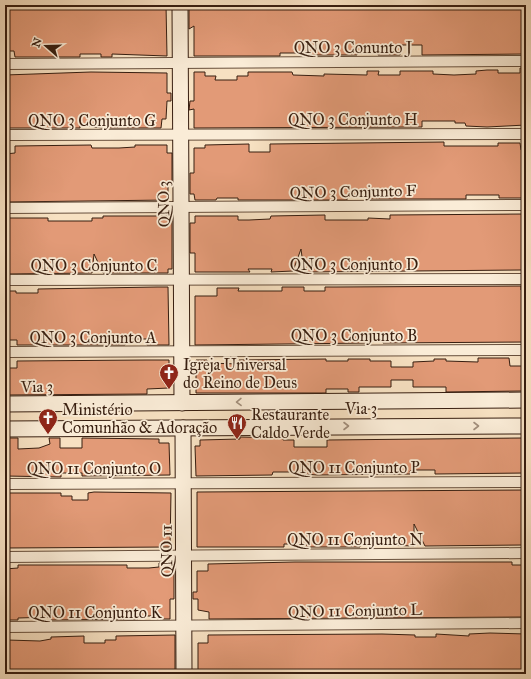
<svg xmlns="http://www.w3.org/2000/svg" width="531" height="679" font-family="'IM FELL Great Primer',serif">
	<rect width="100%" height="100%" fill="#f7e1c2"/>
	<filter id="stains"><feTurbulence type="fractalNoise" baseFrequency=".005" numOctaves="4"/><feColorMatrix values="0 0 0 0 .2 0 0 0 0 .09 0 0 0 0 .02 0 0 0 .5 -.17"/></filter>
	<radialGradient id="worn" r=".72"><stop offset=".6" stop-color="#630" stop-opacity="0"/><stop offset="1" stop-color="#630" stop-opacity=".3"/></radialGradient>
	<!-- building -->
	<g fill="#e29a77" stroke="#371e10">
		<polygon points="36,5 94,5 94,7 112,7 112,5 166,5 167,56 112,54 112,57 101,57 101,54 80,54 80,57 15,57 14,51 5,51 5,7 36,7"/>
		<polygon points="189,5 426,5 426,7 526,5 526,54 422,55 422,45 400,45 400,55 378,55 378,52 357,53 357,55 302,55 302,53 280,53 280,56 194,56 194,26 189,29"/>
		<polygon points="520,68 526,68 526,125 487,127 466,126 465,123 455,123 455,121 422,121 422,127 194,128 194,109 189,110 190,101 194,101 194,72 205,72 205,76 216,76 215,80 237,80 237,76 248,76 248,72 292,72 293,75 324,76 324,74 367,75 367,71 379,71 378,75 400,75 400,71 433,71 433,74 454,75 476,74 476,71 487,70 498,70 498,73 520,73"/>
		<polygon points="91,72 167,73 167,93 171,93 171,101 167,101 166,119 162,119 161,128 102,128 80,125 80,128 5,128 5,75"/>
		<polygon points="444,142 444,146 498,146 498,143 520,143 521,150 526,149 526,198 499,198 499,195 466,195 466,199 368,199 368,195 347,196 347,200 238,200 238,198 217,198 216,200 195,200 194,194 190,194 190,173 194,173 194,148 205,148 205,145 249,144 249,152 270,152 270,144"/>
		<polygon points="91,145 92,148 119,148 135,147 135,145 167,145 167,153 172,153 172,183 168,181 168,200 5,202 5,154 15,153 15,146"/>
		<polygon points="526,214 526,270 521,270 304,272 301,249 293,271 271,272 272,269 248,269 250,272 195,272 195,253 190,253 190,223 195,223 195,216 238,216 238,220 249,220 270,219 271,216 325,215 325,220 368,220 368,218 390,219 390,215"/>
		<polygon points="103,216 172,216 172,269 168,269 168,273 103,273 94,254 92,273 5,274 5,218 48,218 48,221 92,221 92,218 103,218"/>
		<polygon points="521,286 521,290 526,290 526,342 383,343 383,341 369,341 369,343 195,345 195,296 217,296 217,288 239,288 238,291 282,291 282,287 304,287 304,291 325,291 325,287 336,287"/>
		<polygon points="157,287 168,287 169,345 147,345 147,339 126,339 125,345 17,345 17,340 6,340 5,291 16,291 16,293 38,293 38,289"/>
		<polygon points="478,358 509,358 510,366 526,366 526,386 522,387 522,391 446,392 446,387 413,387 413,380 391,380 391,387 359,387 359,392 348,392 348,389 326,389 326,393 196,393 196,360 207,360 207,363 239,364 239,360 326,359 326,361 348,361 348,359 370,359 370,361 391,361 391,367 413,367 413,362 434,361 434,359 446,359 446,361 478,362"/>
		<polygon points="147,360 169,360 169,388 147,389 147,394 5,395 5,368 17,368 17,361"/>
		<polygon points="240,437 283,438 283,440 294,440 294,447 327,447 327,440 522,438 526,439 526,473 435,474 435,470 413,470 410,471 410,474 317,475 305,474 305,472 273,472 272,475 196,476 195,446 200,446 200,440 240,439"/>
		<polygon points="6,438 18,438 18,449 39,448 50,444 49,438 60,438 60,448 82,448 82,438 159,439 159,443 169,443 170,475 82,476 82,473 61,473 61,477 6,476 5,456 6,456"/>
		<polygon points="526,490 526,541 522,541 522,545 425,546 414,524 414,546 381,545 382,541 359,541 360,547 306,547 306,544 284,544 284,547 197,547 197,492"/>
		<polygon points="94,492 171,493 170,547 5,548 5,495 7,495 6,493 61,493 61,496 72,496 72,500 88,500 88,493"/>
		<polygon points="295,562 512,562 512,565 523,565 523,569 526,569 526,617 209,619 209,612 198,610 198,599 193,599 193,592 197,592 197,571 208,571 208,564"/>
		<polygon points="159,563 174,564 174,599 170,599 170,619 160,619 159,616 148,616 138,617 138,619 51,620 51,617 18,618 18,620 5,620 5,569 18,568 18,565 127,565 127,568 149,568 159,567"/>
		<polygon points="490,633 526,634 526,674 198,674 198,643 208,643 208,635 382,634 415,635 415,637 436,637 436,634 469,636 469,634"/>
		<polygon points="175,635 175,674 5,674 5,665 7,665 7,640 40,641 51,639 51,637 84,636 84,643 105,643 105,640 116,640 116,636"/>
	</g>
	<g fill="none" stroke-linecap="round" stroke-linejoin="round">
		<defs>
			<g id="street">
				<polyline points="5,64 526,61"/>
				<polyline points="5,135 526,134"/>
				<polyline points="5,208 526,205"/>
				<polyline points="5,280 526,279"/>
				<polyline points="5,352 526,350"/>
				<polyline points="5,484 526,482"/>
				<polyline points="5,557 526,553"/>
				<polyline points="5,627 526,623"/>
			</g>
			<g id="secondary">
				<path d="M180 5C180 138 182 270 182 403"/>
				<polyline points="5,404 526,400"/>
				<polyline points="183,428 184,674"/>
				<polyline points="5,429 526,426"/>
			</g>
		</defs>
		<!-- street casing -->
		<use href="#street" stroke="#674f3c" stroke-width="12"/>
		<!-- secondary casing -->
		<use href="#secondary" stroke="#371e10" stroke-width="17"/>
		<!-- street -->
		<use href="#street" stroke="#faecd7" stroke-width="10"/>
		<!-- secondary -->
		<use href="#secondary" stroke="#faecd7" stroke-width="15"/>
	</g>
	<!-- one-way arrows -->
	<defs><path id="oneway-chevron" d="M-2-3.5L2.5 0L-2 3.5" fill="none" stroke-width="1.6" stroke-linecap="round" stroke-linejoin="round"/></defs>
	<g stroke="#a28f7d">
		<use href="#oneway-chevron" transform="translate(239 402) rotate(179)"/>
		<use href="#oneway-chevron" transform="translate(346 426)"/>
		<use href="#oneway-chevron" transform="translate(476 426)"/>
	</g>
	<!-- icons -->
	<defs>
		<symbol id="church-pin" viewBox="-11 -11 22 30"><path d="M0 17L-7.5 6A9.5 9.5 0 1 1 7.5 6Z" fill="#8f2418" stroke="#faecd7"/><path d="M-1.2-6h2.4v3.5h3.3v2.4h-3.3V6h-2.4V-.1h-3.3v-2.4h3.3Z" fill="#fff"/></symbol>
		<symbol id="restaurant-pin" viewBox="-11 -11 22 30"><path d="M0 17L-7.5 6A9.5 9.5 0 1 1 7.5 6Z" fill="#8f2418" stroke="#faecd7"/><path d="M-5-6h1v4h1v-4h1v4h1v-4h1v5L-1.5 .5V6h-2V.5L-5-1ZM5-6V6H3V1.5H1.5Q1.5-4 5-6Z" fill="#fff"/></symbol>
	</defs>
	<g fill-rule="evenodd">
		<use href="#church-pin" x="158" y="362" width="22" height="30"/>
		<use href="#church-pin" x="37" y="407" width="22" height="30"/>
		<use href="#restaurant-pin" x="226" y="412" width="22" height="30"/>
	</g>
	<g text-anchor="middle" stroke-width="3.5" stroke-linejoin="round" paint-order="stroke">
		<!-- street labels -->
		<g font-size="16" fill="#371e10" stroke="#faecd7">
			<text x="353" y="53">QNO 3 Conunto J</text>
			<text x="353" y="125">QNO 3 Conjunto H</text>
			<text x="92" y="126">QNO 3 Conjunto G</text>
			<text transform="translate(353 191) rotate(-1)" y="6">QNO 3 Conjunto F</text>
			<text transform="translate(163 204) rotate(-91)" y="6">QNO 3</text>
			<text x="354" y="270">QNO 3 Conjunto D</text>
			<text x="94" y="271">QNO 3 Conjunto C</text>
			<text x="354" y="341">QNO 3 Conjunto B</text>
			<text x="93" y="343">QNO 3 Conjunto A</text>
			<text transform="translate(37 386) rotate(-1)" y="6">Via 3</text>
			<text x="361" y="414">Via 3</text>
			<text x="354" y="473">QNO 11 Conjunto P</text>
			<text x="94" y="474">QNO 11 Conjunto O</text>
			<text x="355" y="545">QNO 11 Conjunto N</text>
			<text transform="translate(166 551) rotate(-91)" y="6">QNO 11</text>
			<text transform="translate(355 610) rotate(-1)" y="6">QNO 11 Conjunto L</text>
			<text x="95" y="618">QNO 11 Conjunto K</text>
		</g>
		<!-- poi labels -->
		<g font-size="16" fill="#371e10" stroke="#faecd7" text-anchor="start">
			<text x="183" y="370">Igreja Universal<tspan x="183" dy="18">do Reino de Deus</tspan></text>
			<text x="62" y="415">Ministério<tspan x="62" dy="18">Comunhão &amp; Adoração</tspan></text>
			<text x="251" y="420">Restaurante<tspan x="251" dy="18">Caldo Verde</tspan></text>
		</g>
	</g>
	<!-- margin -->
	<rect width="531" height="679" fill="none" stroke="#f7e1c2" stroke-width="20"/>
	<rect x="6" y="6" width="519" height="667" fill="none" stroke="#371e10" stroke-width="2"/>
	<rect x="10" y="10" width="511" height="659" fill="none" stroke="#371e10"/>
	<!-- north arrow -->
	<g transform="translate(46 46) rotate(290)" stroke="#faecd7" stroke-width="3" paint-order="stroke">
	<path d="M0-3L7 15L0 10L-7 15Z" fill="#371e10"/>
	<text y="-6" font-size="11" font-weight="bold" text-anchor="middle" fill="#371e10">N</text>
	</g>
	<rect width="100%" height="100%" filter="url(#stains)"/>
	<rect width="100%" height="100%" fill="url(#worn)"/>
</svg>
